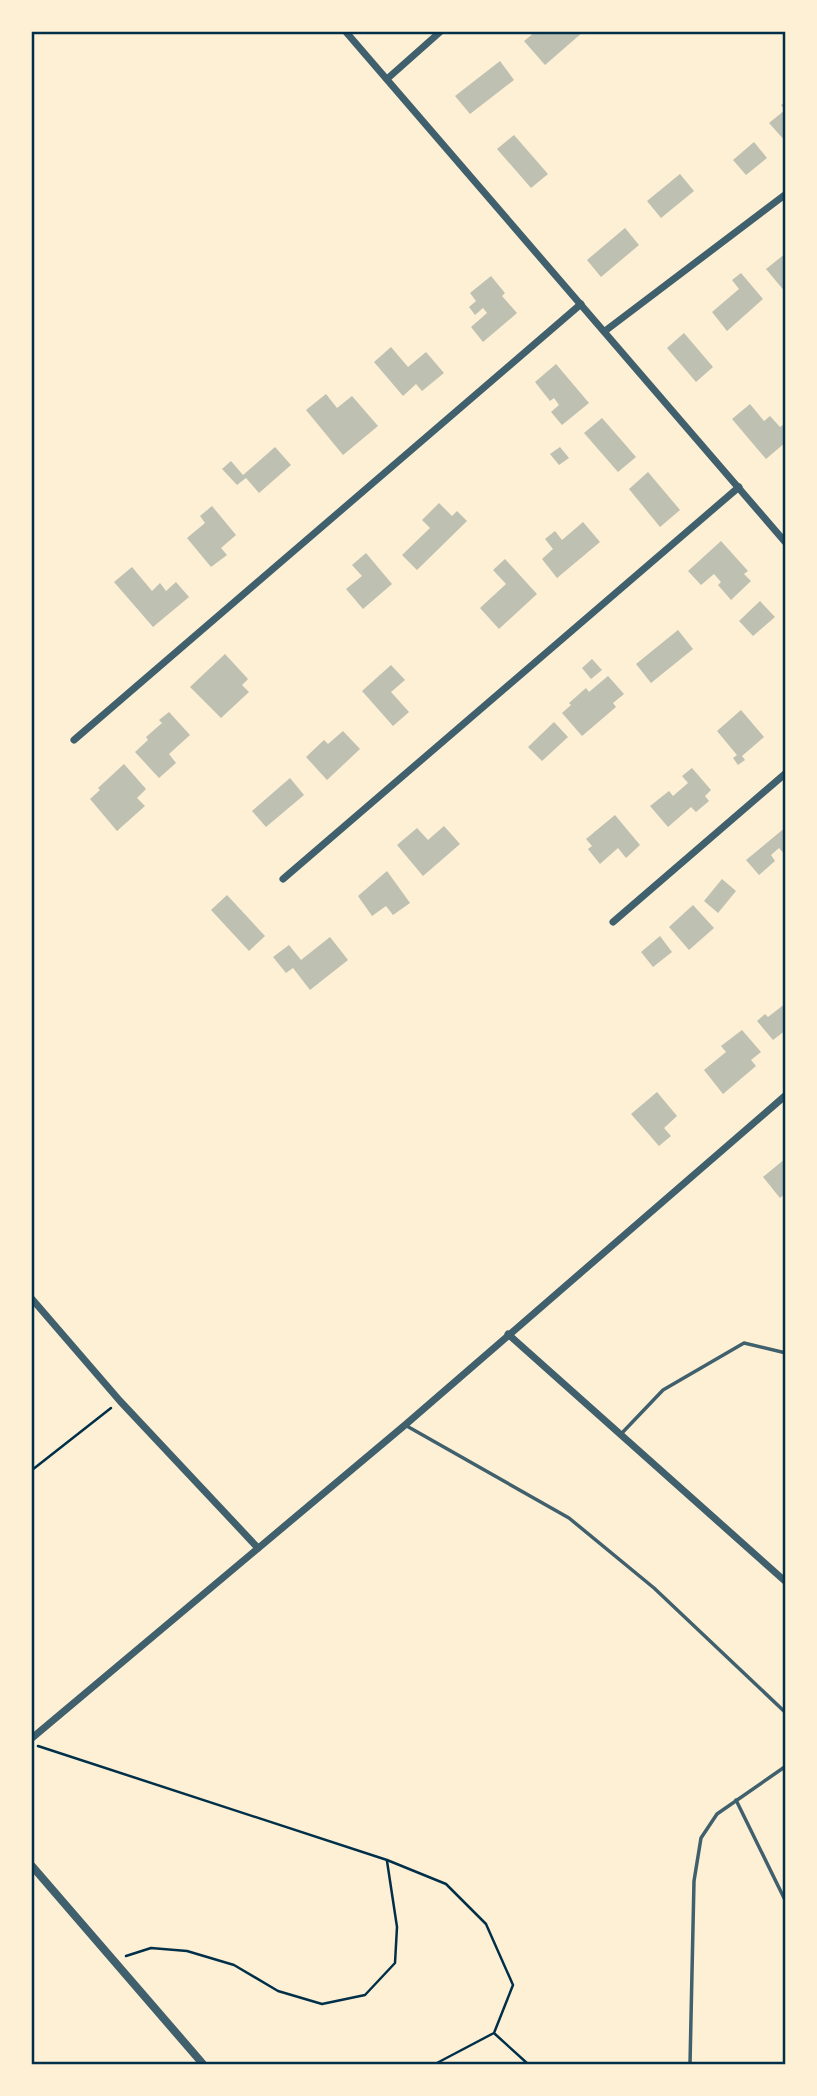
<svg xmlns="http://www.w3.org/2000/svg" width="817" height="2096" font-family="'Archivo Narrow',sans-serif">
	<rect width="100%" height="100%" fill="#fdf0d5"/>
	<!-- building -->
	<g fill="#bec0b2">
		<polygon points="535,32 583,32 545,65 524,41"/>
		<polygon points="500,61 514,80 470,114 455,96"/>
		<polygon points="786,101 786,142 769,123 785,110 781,105"/>
		<polygon points="514,135 548,174 531,188 497,149"/>
		<polygon points="754,142 767,158 746,175 733,160"/>
		<polygon points="680,174 694,191 661,218 647,201"/>
		<polygon points="625,228 639,245 601,277 587,260"/>
		<polygon points="786,253 786,293 766,269"/>
		<polygon points="741,273 763,299 727,331 712,312 739,289 732,280"/>
		<polygon points="491,276 505,293 502,296 517,313 483,342 471,327 487,313 483,308 475,315 469,307 476,301 470,293"/>
		<polygon points="684,333 713,367 696,382 667,348"/>
		<polygon points="391,347 408,367 426,352 444,373 422,391 416,384 403,396 374,362"/>
		<polygon points="556,364 589,403 562,425 551,412 559,405 554,398 550,401 535,382"/>
		<polygon points="326,394 337,408 352,396 378,426 343,455 306,410"/>
		<polygon points="750,404 764,421 770,416 780,427 786,423 786,442 766,459 732,419"/>
		<polygon points="602,418 636,457 618,472 584,433"/>
		<polygon points="275,447 291,465 259,493 246,478 237,485 222,469 231,461 243,475"/>
		<polygon points="560,447 569,458 559,465 550,454"/>
		<polygon points="648,472 680,510 660,527 629,489"/>
		<polygon points="439,503 452,516 457,511 467,521 417,570 402,555 430,528 422,520"/>
		<polygon points="212,506 236,535 221,548 227,555 211,567 187,538 205,523 200,516"/>
		<polygon points="583,522 600,542 557,578 542,559 553,549 545,539 555,531 562,540"/>
		<polygon points="721,541 748,571 744,574 751,581 731,600 718,585 721,582 714,574 701,585 688,571"/>
		<polygon points="366,553 392,584 363,609 346,589 362,576 352,565"/>
		<polygon points="505,559 537,594 499,629 480,608 506,584 493,570"/>
		<polygon points="132,567 152,591 160,583 166,591 176,582 189,597 153,627 114,582"/>
		<polygon points="760,601 775,617 753,636 739,621"/>
		<polygon points="678,630 693,649 651,683 636,664"/>
		<polygon points="225,654 248,679 242,685 249,692 221,718 190,687"/>
		<polygon points="592,659 602,670 591,679 582,668"/>
		<polygon points="391,665 405,680 391,692 409,712 393,726 362,691"/>
		<polygon points="608,676 624,694 613,703 616,707 582,736 562,713 571,705 569,703 586,688 589,692"/>
		<polygon points="741,710 764,737 742,756 745,760 738,765 733,758 737,755 717,731"/>
		<polygon points="169,712 190,735 169,754 176,763 159,778 135,752 148,740 146,737 162,723 159,720"/>
		<polygon points="554,722 568,737 542,761 528,747"/>
		<polygon points="343,731 360,749 327,780 306,757 324,740 328,744"/>
		<polygon points="124,764 146,789 137,798 145,806 117,831 90,799 100,790 98,788"/>
		<polygon points="692,768 711,790 705,796 709,801 696,812 691,807 668,827 650,806 669,791 673,796 688,783 682,776"/>
		<polygon points="290,778 304,795 266,827 252,811"/>
		<polygon points="615,815 640,845 626,858 618,848 600,864 588,849 592,846 586,839"/>
		<polygon points="444,826 460,844 423,876 397,845 417,828 428,840"/>
		<polygon points="786,827 786,856 779,848 771,855 775,861 759,875 746,860"/>
		<polygon points="387,871 410,903 393,915 386,906 372,916 358,896"/>
		<polygon points="722,879 736,891 718,913 704,901"/>
		<polygon points="227,895 265,936 249,951 211,910"/>
		<polygon points="693,905 714,928 689,950 669,927"/>
		<polygon points="660,936 672,952 653,967 641,952"/>
		<polygon points="330,937 348,960 310,990 293,968 286,973 273,957 289,945 301,960"/>
		<polygon points="786,1003 786,1030 773,1040 757,1021 765,1014 768,1017"/>
		<polygon points="742,1030 761,1052 751,1060 756,1066 723,1094 704,1070 726,1052 721,1046"/>
		<polygon points="657,1092 677,1116 664,1128 671,1136 659,1146 631,1114"/>
		<polygon points="786,1158 786,1193 780,1198 763,1177"/>
	</g>
	<g fill="none" stroke-linecap="round" stroke-linejoin="round">
		<!-- path -->
		<g stroke="#003049" stroke-width="2.5">
			<polyline points="32,1470 111,1408"/>
			<polyline points="38,1746 387,1860 446,1884 486,1924 513,1985 494,2033 435,2064"/>
			<polyline points="126,1956 151,1948 187,1951 234,1965 278,1991 322,2004 365,1995 395,1963 397,1927 387,1861"/>
			<polyline points="495,2034 528,2064"/>
		</g>
		<!-- service -->
		<g stroke="#3f606c" stroke-width="3.5">
			<polyline points="405,1425 569,1518 654,1588 786,1713"/>
			<polyline points="621,1434 663,1390 744,1343 786,1353"/>
			<polyline points="736,1800 785,1900 786,1907"/>
			<polyline points="690,2064 694,1881 701,1838 717,1814 786,1766"/>
		</g>
		<!-- minor -->
		<g stroke="#3f606c" stroke-width="7">
			<polyline points="346,32 786,543"/>
			<polyline points="387,79 440,32"/>
			<polyline points="605,331 786,194"/>
			<polyline points="74,740 581,304"/>
			<polyline points="283,879 739,487"/>
			<polyline points="613,922 786,773"/>
			<polyline points="32,1299 120,1401 258,1548"/>
			<polyline points="508,1334 786,1582"/>
			<polyline points="32,1738 405,1425 786,1095"/>
		</g>
		<!-- tertiary -->
		<polyline stroke="#3f606c" stroke-width="8" points="32,1866 203,2064"/>
	</g>
	<!-- border -->
	<rect width="817" height="2096" fill="none" stroke="#fdf0d5" stroke-width="66"/>
	<rect x="33" y="33" width="751" height="2030" fill="none" stroke="#003049" stroke-width="2.5"/>
</svg>
